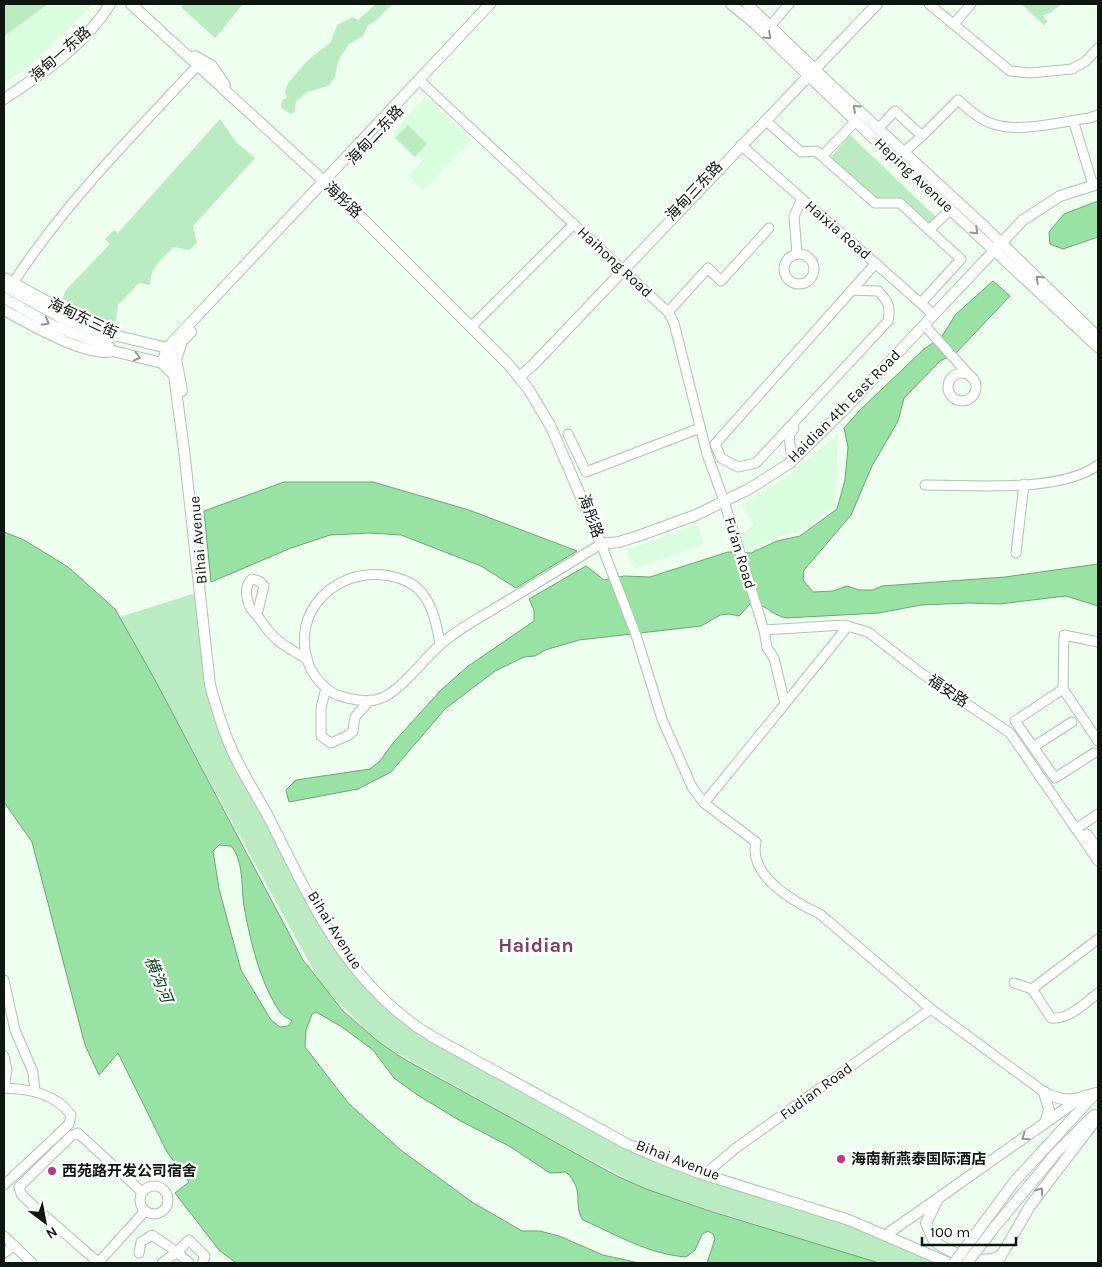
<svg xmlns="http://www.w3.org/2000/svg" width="1102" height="1267" font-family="Karla,'Noto Sans SC',sans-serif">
	<rect width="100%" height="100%" fill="#eefff0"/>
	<!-- built -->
	<g fill="#dbfddf">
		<polygon points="48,4 93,4 33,63 4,83 4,36"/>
		<polygon points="425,97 472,140 423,190 409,176 423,160 393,133"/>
		<polygon points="838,434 835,506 799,532 779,536 747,551 740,535 754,525 742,505 788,476"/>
		<polygon points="697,524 704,544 634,569 627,550"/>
	</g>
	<!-- green -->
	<g fill="#bbebc1">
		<polygon points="4,4 48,4 4,36"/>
		<polygon points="184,4 243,4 215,38 181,7"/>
		<path d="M376 4H395C384 9 379 21 368 25L363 36 349 44 339 59 334 79 328 86 308 92 296 101 295 111 291 114 281 108 282 100 287 98 285 92 288 83 308 60 331 42 337 25 353 17 358 20Z"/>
		<polygon points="1021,4 1061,4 1050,13 1042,15 1048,21 1044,25"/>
		<path d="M220 119 236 142 255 158 193 226 197 243 189 250 174 247C162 259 150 267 150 285L139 283 118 305 115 325 62 299 66 290 110 244 105 239 114 230 118 233Z"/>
		<polygon points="408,125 427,144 415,157 395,138"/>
		<polygon points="850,135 937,218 931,224 903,199 876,198 831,157"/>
		<polygon points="199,592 210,685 234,753 343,953 406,1020 674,1165 818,1212 949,1263 877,1263 646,1189 535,1131 380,1043 322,986 120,617"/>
	</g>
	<!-- water -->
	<g fill="#98e2a4" stroke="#6ea577" fill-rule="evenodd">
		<polygon points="1098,201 1098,237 1063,249 1050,244 1049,232 1064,214"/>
		<path d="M993 281 1010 296 956 353 940 361 904 398 898 421 872 466 851 515 804 570 803 580 813 592 833 591 847 586 859 590H873L882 586 1005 577 1098 564V606L1066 596 999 604 969 603 921 605 879 613 786 618C769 614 768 604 750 604L739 616 729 614 720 615 701 626 579 640 545 650 535 656 524 657 495 671 445 709 391 772 358 789 289 802 286 790 296 780 370 769 380 761 393 743 441 690 467 667 534 621V610L529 599 586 566 604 580 624 576 650 577 728 552 751 553 777 541 800 536 837 509 845 480 848 447 844 428 860 410 924 349 941 338 956 314Z"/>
		<polygon points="284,482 373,482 469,510 577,551 516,588 481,566 401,535 370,533 330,535 291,548 211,582 204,511"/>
		<path d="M4 532 24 540 68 567 115 609 155 680 303 960 343 1011 380 1043 404 1059 615 1175 646 1189 710 1211 879 1263H707L715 1239 713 1234 708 1231 702 1234 695 1250 686 1257C648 1254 617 1235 583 1220 572 1204 586 1191 566 1172L550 1173 509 1146 457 1119 416 1094 394 1078 373 1050 342 1027 316 1012 312 1014 306 1030 305 1047 349 1104 402 1151 472 1202 522 1231H540L559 1236 603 1255 639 1263H236L219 1250 175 1193 189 1182 167 1152 118 1053 99 1075 85 1045 32 842 4 802ZM219 845 231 846C244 861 241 887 244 906 250 940 260 983 280 1012 283 1017 289 1018 292 1021L288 1026 280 1027 271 1020 241 970 219 889 213 851Z"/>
	</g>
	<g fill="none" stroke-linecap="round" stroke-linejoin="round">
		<defs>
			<g id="minor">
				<polyline points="929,4 1010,71 1030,73 1072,69 1086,61 1098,48"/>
				<polyline points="954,24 971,4"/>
				<polyline points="771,25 789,4"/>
				<polyline points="419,80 668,312 674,323 707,454 723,498 764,630 844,625 868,632 921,673 1010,733 1098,861"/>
				<polyline points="765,120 801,152 816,151 875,203 900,203 929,230"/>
				<polyline points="1073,120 1093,185"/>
				<path d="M879 128 895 111 922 136 958 100C968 109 980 120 993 124 1021 133 1059 122 1089 118L1098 115"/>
				<polyline points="741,145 934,315"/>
				<polyline points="904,152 922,136"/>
				<polyline points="822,156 856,121"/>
				<polyline points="797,254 794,216 802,199"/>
				<circle cx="799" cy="269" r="15"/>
				<path d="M13 283C65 203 133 135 198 65"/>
				<path d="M852 290 878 291C888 301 891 307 888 321L756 463 738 467 721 458 715 444 876 263"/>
				<polyline points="921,303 961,259 929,230 951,209"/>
				<polyline points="668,312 708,268 721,281 769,228"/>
				<polyline points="471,327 574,224"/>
				<polyline points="927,328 971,377"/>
				<circle cx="962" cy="387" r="14"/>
				<polyline points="568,434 586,472 700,428"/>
				<polyline points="792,461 789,436 794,428"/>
				<path d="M925 485C973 485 1060 493 1098 465"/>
				<polyline points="1016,553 1024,484"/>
				<path d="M257 615C247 608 242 587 252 579L259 581 264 586 257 615C272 639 282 645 307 659"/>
				<polyline points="1098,642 1064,635 1063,689 1098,741"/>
				<path d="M440 644C437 627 433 605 421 592 412 581 398 577 384 575 335 569 291 612 308 662 312 675 325 690 337 695 348 699 367 703 379 699 399 693 422 661 438 647 454 631 478 619 497 607 532 586 567 565 601 544L636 635 662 719 692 787 704 803 756 842C748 876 794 902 820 914L931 1009 1044 1092"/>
				<polyline points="326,688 321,708 321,736 331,743 349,735 353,731 355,717 370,700"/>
				<polyline points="1063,689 1015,721 1055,778 1094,753"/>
				<polyline points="785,704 848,626"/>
				<polyline points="1033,747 1072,722"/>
				<polyline points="704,803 785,704 774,658 767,648 764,630"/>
				<polyline points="1076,829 1098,814"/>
				<polyline points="1087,834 1098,849"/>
				<polyline points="4,980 15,1030 33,1072 35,1091"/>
				<path d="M1014 983 1032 989 1051 1018C1069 1020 1085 1003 1098 993"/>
				<polyline points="1032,989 1098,939"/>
				<polyline points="4,1056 7,1070 4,1088"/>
				<path d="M4 1088C29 1089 55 1093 71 1115L69 1124 65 1128 4 1185"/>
				<polyline points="704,1175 736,1148 931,1009"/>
				<circle cx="154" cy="1200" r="14"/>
				<polyline points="4,1236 32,1263"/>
				<polyline points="4,1253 14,1245"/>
				<polyline points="139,1253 141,1242 152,1235 177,1252 189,1240 205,1256 202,1263"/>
				<polyline points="98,1263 145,1211"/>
				<polyline points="99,1263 29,1202 21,1194 19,1187 71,1136 78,1133 142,1192"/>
				<polyline points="162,1263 177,1252 189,1263"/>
			</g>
			<g id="major">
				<polyline points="131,4 339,195 508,364 529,390 551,427 601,544"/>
				<polyline points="731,4 754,23 869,134 1098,347"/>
				<polyline points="747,4 829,83 987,229 1098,337"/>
				<polyline points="195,56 212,66 225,85"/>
				<path d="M4 99C42 74 86 44 110 4"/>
				<polyline points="4,278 57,307 112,331 118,336 167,348 490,4"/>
				<polyline points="4,286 62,318 111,337 117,336"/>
				<polyline points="4,298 52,325 109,347 113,351"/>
				<path d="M4 310C26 322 89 359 113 351L162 363 174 375 184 450 210 685C218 714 227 744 242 770 251 787 261 803 270 820 313 905 347 984 431 1036L625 1143 659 1158 699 1173 849 1220 949 1263"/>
				<polyline points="176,359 162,363 167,348 176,359 182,391"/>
				<polyline points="176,359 182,341 191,332"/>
				<polyline points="519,377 533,365 877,4"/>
				<polyline points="601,544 619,542 641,535 696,515 749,489 790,463 843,411 1023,220 1060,196 1098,184"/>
				<path d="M1044 1092C1055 1098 1066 1102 1078 1098"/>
				<polyline points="1044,1092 1049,1110 1045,1123"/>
				<path d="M938 1199 926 1223 934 1241C949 1253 984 1267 1000 1255"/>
				<polyline points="986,1220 1014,1182 1094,1095"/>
				<polyline points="994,1228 1056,1153 1094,1115"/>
				<polyline points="890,1232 1082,1097 1096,1093"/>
				<polyline points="997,1263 1030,1206 1098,1117"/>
			</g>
		</defs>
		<!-- minor casing -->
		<use href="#minor" stroke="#acc7af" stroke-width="11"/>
		<!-- major casing -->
		<use href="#major" stroke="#acc7af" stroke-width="12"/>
		<!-- minor -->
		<use href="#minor" stroke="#fff" stroke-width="9"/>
		<!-- major -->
		<use href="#major" stroke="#fff" stroke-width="10"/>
		<defs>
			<g id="major-bridge">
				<polyline points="954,1263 986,1220"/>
				<polyline points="967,1263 994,1228"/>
			</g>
		</defs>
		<!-- major-bridge casing -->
		<use href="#major-bridge" stroke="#acc7af" stroke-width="12" stroke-linecap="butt"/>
		<!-- major-bridge -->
		<use href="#major-bridge" stroke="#fff" stroke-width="10"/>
	</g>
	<!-- one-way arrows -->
	<defs><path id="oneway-chevron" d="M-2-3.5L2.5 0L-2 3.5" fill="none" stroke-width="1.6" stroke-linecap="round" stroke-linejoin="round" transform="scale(1.25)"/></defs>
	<g stroke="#929793">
		<use href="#oneway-chevron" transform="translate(768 36) rotate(43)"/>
		<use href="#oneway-chevron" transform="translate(856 108) rotate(-138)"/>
		<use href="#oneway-chevron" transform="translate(975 231) rotate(43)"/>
		<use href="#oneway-chevron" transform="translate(1039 279) rotate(-136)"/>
		<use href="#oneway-chevron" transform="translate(46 322) rotate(28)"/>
		<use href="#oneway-chevron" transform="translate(137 357) rotate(14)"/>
		<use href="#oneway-chevron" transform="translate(1025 1137) rotate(145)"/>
		<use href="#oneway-chevron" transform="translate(1040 1191) rotate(-55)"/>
	</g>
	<!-- markers -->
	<g fill="#b73987" stroke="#fff" stroke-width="2">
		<circle cx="841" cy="1159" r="5"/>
		<circle cx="52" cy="1171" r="5"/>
	</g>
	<g text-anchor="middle" stroke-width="4.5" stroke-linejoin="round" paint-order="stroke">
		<!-- street labels -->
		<g font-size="15" fill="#0d170f" stroke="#fff">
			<text transform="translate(60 54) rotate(-41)" y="5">海甸一东路</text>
			<text transform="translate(375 135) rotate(-47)" y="5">海甸二东路</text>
			<text transform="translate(914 175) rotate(43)" y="5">Heping Avenue</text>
			<text transform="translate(694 191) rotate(-47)" y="5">海甸三东路</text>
			<text transform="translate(343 200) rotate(43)" y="5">海彤路</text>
			<text transform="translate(838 230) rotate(41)" y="5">Haixia Road</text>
			<text transform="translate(615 262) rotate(43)" y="5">Haihong Road</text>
			<text transform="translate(83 318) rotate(25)" y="5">海甸东三街</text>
			<text transform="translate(844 406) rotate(-45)" y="5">Haidian 4th East Road</text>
			<text transform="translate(591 516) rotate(70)" y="5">海彤路</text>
			<text transform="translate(198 540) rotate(-95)" y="5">Bihai Avenue</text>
			<text transform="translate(740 553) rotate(73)" y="5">Fu'an Road</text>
			<text transform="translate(948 691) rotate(34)" y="5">福安路</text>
			<text transform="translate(335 930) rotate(58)" y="5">Bihai Avenue</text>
			<text transform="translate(816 1091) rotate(-36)" y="5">Fudian Road</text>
			<text transform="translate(678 1160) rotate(21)" y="5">Bihai Avenue</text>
		</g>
		<!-- poi labels -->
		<g font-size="15" font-weight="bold" fill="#0d170f" stroke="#fff" text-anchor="start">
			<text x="851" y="1164">海南新燕泰国际酒店</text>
			<text x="62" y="1176">西苑路开发公司宿舍</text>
		</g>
		<!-- water labels -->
		<g font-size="16" font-style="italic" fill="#013a14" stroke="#fff">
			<text transform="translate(159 979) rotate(68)" y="6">横沟河</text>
		</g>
		<!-- district labels -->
		<g font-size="20" font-weight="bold" fill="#7e3e62" stroke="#fff">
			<text x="536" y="952">Haidian</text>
		</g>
	</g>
	<!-- border -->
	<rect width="1102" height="1267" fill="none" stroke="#0d170f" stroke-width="10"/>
	<!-- north arrow -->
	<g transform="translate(45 1222) rotate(148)" stroke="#ffffff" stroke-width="4" paint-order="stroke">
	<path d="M0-4L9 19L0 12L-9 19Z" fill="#0d170f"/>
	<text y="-8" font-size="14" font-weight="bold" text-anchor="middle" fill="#0d170f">N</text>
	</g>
	<!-- scale -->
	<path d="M922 1237v8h94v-8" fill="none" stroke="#0d170f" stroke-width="2.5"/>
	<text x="930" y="1237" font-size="15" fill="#0d170f" stroke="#ffffff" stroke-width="4" paint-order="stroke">100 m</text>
</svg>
